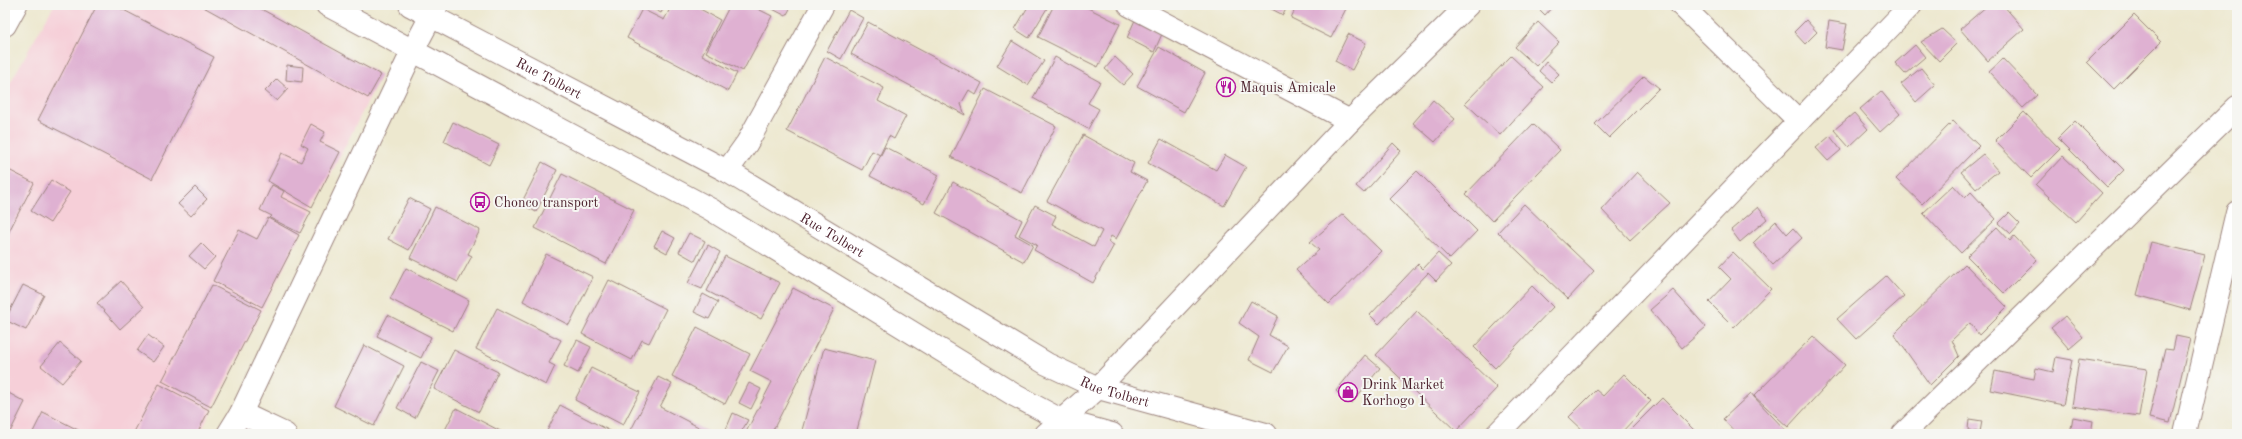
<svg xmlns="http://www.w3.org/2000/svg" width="2242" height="439" font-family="'Old Standard TT',serif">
	<rect width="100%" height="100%" fill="#f6f6f2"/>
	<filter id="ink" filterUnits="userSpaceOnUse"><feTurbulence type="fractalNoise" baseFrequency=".025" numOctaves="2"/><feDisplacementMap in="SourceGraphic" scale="8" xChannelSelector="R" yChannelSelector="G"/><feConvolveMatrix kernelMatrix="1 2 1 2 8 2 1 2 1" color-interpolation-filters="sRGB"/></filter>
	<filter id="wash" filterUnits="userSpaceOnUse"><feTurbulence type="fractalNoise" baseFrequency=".012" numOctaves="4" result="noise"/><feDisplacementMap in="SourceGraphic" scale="16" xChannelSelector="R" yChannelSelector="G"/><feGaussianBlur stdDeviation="0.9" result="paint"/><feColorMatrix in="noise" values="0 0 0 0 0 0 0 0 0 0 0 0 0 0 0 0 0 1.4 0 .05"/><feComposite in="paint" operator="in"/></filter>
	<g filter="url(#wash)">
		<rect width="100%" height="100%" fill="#ede8cf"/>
		<!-- built -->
		<polygon fill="#f6cfd8" points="54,5 255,5 381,75 200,434 5,434 5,92"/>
		<g id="blocks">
			<!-- building -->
			<g fill="#dfb1d2">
				<polygon points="97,5 114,5 214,57 152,179 38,120"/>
				<polygon points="200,5 254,5 381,75 368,98"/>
				<polygon points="646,5 665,5 661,13"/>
				<polygon points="672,5 693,5 720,20 702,55 737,73 728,91 627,38 642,9 664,20"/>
				<polygon points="730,5 750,5 772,16 743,71 706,52"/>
				<polygon points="765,5 792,5 786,16"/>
				<polygon points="1029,5 1049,5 1029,38 1015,29"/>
				<polygon points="1054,5 1082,5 1120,24 1098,67 1038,37"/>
				<polygon points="1264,5 1288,5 1283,15"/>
				<polygon points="1297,5 1348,5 1331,38 1291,18"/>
				<polygon points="1535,5 1554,5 1545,15"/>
				<polygon points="1988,5 2003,5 2024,29 1988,61 1960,29"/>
				<polygon points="849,10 863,18 841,59 827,51"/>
				<polygon points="2134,15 2161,42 2114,89 2087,62"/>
				<polygon points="1135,20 1162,34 1154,52 1127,38"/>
				<polygon points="1806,20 1817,32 1805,44 1794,32"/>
				<polygon points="1829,21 1847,24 1842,50 1825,47"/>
				<polygon points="868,22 982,83 976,95 969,90 961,104 965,115 851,54"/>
				<polygon points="1538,22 1559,42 1536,66 1515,47"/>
				<polygon points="1942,29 1957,43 1939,61 1921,42"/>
				<polygon points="1348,34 1366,43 1352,70 1335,61"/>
				<polygon points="1012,41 1044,61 1028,85 997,66"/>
				<polygon points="1915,45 1925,57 1905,74 1895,63"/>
				<polygon points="1159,47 1205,73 1184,112 1137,86"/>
				<polygon points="1511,56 1544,87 1500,135 1465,103"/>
				<polygon points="825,57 884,88 878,101 906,116 894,139 889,136 880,155 872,151 862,170 787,131"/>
				<polygon points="1055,57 1100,82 1088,103 1099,109 1088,129 1033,98"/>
				<polygon points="1115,57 1133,74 1123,85 1105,69"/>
				<polygon points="2003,59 2037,95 2023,108 1989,72"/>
				<polygon points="1546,62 1559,74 1551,82 1539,71"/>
				<polygon points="287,65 303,67 302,82 286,80"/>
				<polygon points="1921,68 1935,85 1916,102 1901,84"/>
				<polygon points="1644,76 1659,88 1609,138 1595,124"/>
				<polygon points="277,79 288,89 277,101 265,91"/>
				<polygon points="985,89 1056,126 1022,193 951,157"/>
				<polygon points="1881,91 1900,114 1880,132 1860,109"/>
				<polygon points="1433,100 1455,119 1435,142 1413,123"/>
				<polygon points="2024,112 2060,149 2031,178 1995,141"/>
				<polygon points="1854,113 1868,129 1849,147 1834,130"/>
				<polygon points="1953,121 1979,146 1922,204 1896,179"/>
				<polygon points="2075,121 2124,170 2107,187 2058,138"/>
				<polygon points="453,122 499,145 489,165 444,141"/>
				<polygon points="311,124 325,132 320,142 340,152 312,207 268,181 282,153 301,162 308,148 301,144"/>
				<polygon points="1533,124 1560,150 1492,221 1466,194"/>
				<polygon points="1083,135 1134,163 1130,172 1147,181 1116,239 1111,236 1108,242 1114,245 1093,283 1034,250 1037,245 1019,235 1035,205 1056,216 1052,224 1094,247 1102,231 1047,201"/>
				<polygon points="1830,136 1841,150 1828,161 1816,148"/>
				<polygon points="1161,139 1216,170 1225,155 1246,167 1224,206 1148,163"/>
				<polygon points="1393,143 1401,151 1364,193 1356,186"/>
				<polygon points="885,147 939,175 924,204 870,176"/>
				<polygon points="1983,154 1998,171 1976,189 1961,172"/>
				<polygon points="2063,156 2102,193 2076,222 2036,185"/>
				<polygon points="542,162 557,170 536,212 521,204"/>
				<polygon points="5,168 34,183 5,239"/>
				<polygon points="1417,171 1477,231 1450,259 1389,199"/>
				<polygon points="1637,172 1670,203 1630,240 1602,210"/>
				<polygon points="562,174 634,210 606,264 535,228"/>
				<polygon points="51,180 70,192 50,223 31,211"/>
				<polygon points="953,182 1022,220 1015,235 1033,245 1024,262 936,213"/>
				<polygon points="272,185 284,191 281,197 311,212 300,233 270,218 272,216 260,210"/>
				<polygon points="1953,185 1965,198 1971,192 1996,219 1961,253 1923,213"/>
				<polygon points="195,187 207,199 191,216 178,204"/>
				<polygon points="409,198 430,209 409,250 388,239"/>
				<polygon points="1524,204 1594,271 1568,299 1498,232"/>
				<polygon points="435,207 480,230 468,254 472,256 458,282 410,258"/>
				<polygon points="1758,207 1767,219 1740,242 1731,230"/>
				<polygon points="2009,213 2020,224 2011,234 1999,223"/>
				<polygon points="1343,214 1381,251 1329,304 1296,270 1319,250 1310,242"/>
				<polygon points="268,218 299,235 262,307 213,281 239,230 257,239"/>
				<polygon points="1776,221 1787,234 1793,228 1802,238 1773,265 1753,243"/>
				<polygon points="1997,227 2010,241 2014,236 2037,260 2004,293 1967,256"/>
				<polygon points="662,231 675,238 667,253 654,246"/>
				<polygon points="689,233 705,241 695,261 679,252"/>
				<polygon points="2151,242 2205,255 2190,310 2137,295"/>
				<polygon points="201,243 215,257 204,269 189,256"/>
				<polygon points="708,245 720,252 702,289 688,283"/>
				<polygon points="1733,252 1771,289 1734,327 1709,302 1731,279 1719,267"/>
				<polygon points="1438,253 1451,265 1436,281 1428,273 1379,324 1370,315 1418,264 1423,269"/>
				<polygon points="546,254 593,277 569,325 523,301"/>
				<polygon points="725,256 780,283 761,319 707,291"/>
				<polygon points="1965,264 2007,307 1979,335 1970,323 1952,340 1959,356 1930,385 1894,334"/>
				<polygon points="406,268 469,300 453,331 390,299"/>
				<polygon points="1886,276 1904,296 1856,339 1837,319"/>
				<polygon points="609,280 666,309 649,343 642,340 632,360 582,334"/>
				<polygon points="121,281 144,307 120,329 97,303"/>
				<polygon points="23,285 44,295 26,330 5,320"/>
				<polygon points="212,285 261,310 211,407 162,381"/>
				<polygon points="1532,286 1553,307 1495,368 1474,347"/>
				<polygon points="793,288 834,309 771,434 745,434 772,382 750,371"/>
				<polygon points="1673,290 1706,327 1682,348 1650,310"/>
				<polygon points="703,294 718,302 709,319 694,312"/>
				<polygon points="1251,301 1278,316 1269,335 1288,346 1273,372 1249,360 1259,337 1239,323"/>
				<polygon points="497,308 561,340 549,363 555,366 546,385 476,349"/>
				<polygon points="1417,311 1497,388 1456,431 1376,355"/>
				<polygon points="388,315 431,337 421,358 377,336"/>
				<polygon points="2065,316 2083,337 2069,349 2051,328"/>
				<polygon points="697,327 750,354 725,404 672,376"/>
				<polygon points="148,335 164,347 153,362 137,351"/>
				<polygon points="1813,336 1845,365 1788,427 1754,396"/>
				<polygon points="2176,336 2190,339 2170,423 2149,418 2165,349 2173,350"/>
				<polygon points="577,340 591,347 578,373 564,366"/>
				<polygon points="60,343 81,361 62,383 41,366"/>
				<polygon points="364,345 404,366 374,426 334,406"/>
				<polygon points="824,348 875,361 856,434 801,434"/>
				<polygon points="454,350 498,372 479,412 434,389"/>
				<polygon points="1365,355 1380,368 1352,403 1336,391"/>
				<polygon points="2056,357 2072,360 2063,405 1991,390 1995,371 2034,379 2036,368 2053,372"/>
				<polygon points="2079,359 2147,369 2139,416 2072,406"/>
				<polygon points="421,362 439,371 415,418 397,408"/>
				<polygon points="591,368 640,392 623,425 575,400"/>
				<polygon points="1624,374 1651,401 1620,434 1587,434 1569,417 1596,390 1603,396"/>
				<polygon points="658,377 672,384 660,407 712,434 630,432"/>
				<polygon points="749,383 761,389 751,409 739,403"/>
				<polygon points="159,384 209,410 197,434 133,434"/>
				<polygon points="5,391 25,402 9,434 5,434"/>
				<polygon points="1751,393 1754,397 1789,434 1737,434 1723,419"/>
				<polygon points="1662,398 1698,434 1626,434"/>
				<polygon points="560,405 616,434 554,434 547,431"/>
				<polygon points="456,408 506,434 443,434"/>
				<polygon points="43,412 86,434 32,434"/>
				<polygon points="733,413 748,420 740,434 724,434"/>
				<polygon points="2073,417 2093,421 2091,434 2070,434"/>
				<polygon points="2236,418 2237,434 2233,434"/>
				<polygon points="1969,419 1982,421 1980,432 1968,430"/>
			</g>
		</g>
	</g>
	<g filter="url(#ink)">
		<use href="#blocks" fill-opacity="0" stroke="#9c847d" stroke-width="1"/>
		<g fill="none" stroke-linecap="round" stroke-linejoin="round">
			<defs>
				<g id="minor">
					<polyline points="1129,5 1350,121"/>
					<polyline points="1681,5 1799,121"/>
					<polyline points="5,25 16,5"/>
					<polyline points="727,171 747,143 823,5"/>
					<polyline points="1098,388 1350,121 1468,5"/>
					<polyline points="241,413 285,434"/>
					<polyline points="228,434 241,413 412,52 437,5"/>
					<polyline points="1497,434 1911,5"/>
					<polyline points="1903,434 2237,107"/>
					<polyline points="2185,434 2237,212"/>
				</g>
				<g id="tertiary">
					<polyline points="327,5 710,209 1016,396 1061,420 1112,434"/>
					<path id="s1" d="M410 5 727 171 1047 364 1098 388 1266 434"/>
					<polyline points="1046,434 1098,388"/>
				</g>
			</defs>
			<!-- minor casing -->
			<use href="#minor" stroke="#9c847d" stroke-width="24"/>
			<!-- tertiary casing -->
			<use href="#tertiary" stroke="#9c847d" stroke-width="24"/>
			<!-- minor -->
			<use href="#minor" stroke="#fff" stroke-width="22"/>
			<!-- tertiary -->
			<use href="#tertiary" stroke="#fff" stroke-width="22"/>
		</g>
	</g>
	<!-- icons -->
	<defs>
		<symbol id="restaurant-ring" viewBox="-11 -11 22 22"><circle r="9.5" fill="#f6f6f2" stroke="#b5179e" stroke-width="1.5"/><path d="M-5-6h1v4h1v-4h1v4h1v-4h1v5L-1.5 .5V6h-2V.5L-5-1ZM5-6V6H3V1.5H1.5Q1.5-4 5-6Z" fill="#b5179e"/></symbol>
		<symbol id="bus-ring" viewBox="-11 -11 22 22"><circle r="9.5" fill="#f6f6f2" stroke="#b5179e" stroke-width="1.5"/><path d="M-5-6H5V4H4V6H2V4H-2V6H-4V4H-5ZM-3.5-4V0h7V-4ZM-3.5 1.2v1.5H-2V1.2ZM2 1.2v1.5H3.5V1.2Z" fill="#b5179e"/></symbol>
		<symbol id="shop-ring" viewBox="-11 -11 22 22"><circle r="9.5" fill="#f6f6f2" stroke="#b5179e" stroke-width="1.5"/><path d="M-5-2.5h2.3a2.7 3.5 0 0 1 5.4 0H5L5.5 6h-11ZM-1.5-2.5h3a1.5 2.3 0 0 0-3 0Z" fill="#b5179e"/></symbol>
	</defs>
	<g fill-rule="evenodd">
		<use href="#restaurant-ring" x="1215" y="76" width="22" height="22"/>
		<use href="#bus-ring" x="469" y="191" width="22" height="22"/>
		<use href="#shop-ring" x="1337" y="381" width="22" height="22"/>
	</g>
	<g text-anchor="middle" stroke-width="4" stroke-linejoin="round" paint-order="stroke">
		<!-- street labels -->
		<g font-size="14" fill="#4a1f2b" stroke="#f6f6f2">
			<text dy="5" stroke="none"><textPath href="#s1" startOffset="157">Rue Tolbert</textPath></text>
			<text dy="5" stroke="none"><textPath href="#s1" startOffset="481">Rue Tolbert</textPath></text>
			<text dy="5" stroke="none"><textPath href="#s1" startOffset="805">Rue Tolbert</textPath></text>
		</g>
		<!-- poi labels -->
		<g font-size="14" fill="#4a1f2b" stroke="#f6f6f2" text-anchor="start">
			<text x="1240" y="92">Maquis Amicale</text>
			<text x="494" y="207">Chonco transport</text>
			<text x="1362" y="389">Drink Market<tspan x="1362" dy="16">Korhogo 1</tspan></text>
		</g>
	</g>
	<!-- margin -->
	<rect width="2242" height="439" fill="none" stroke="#f6f6f2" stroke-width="20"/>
</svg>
